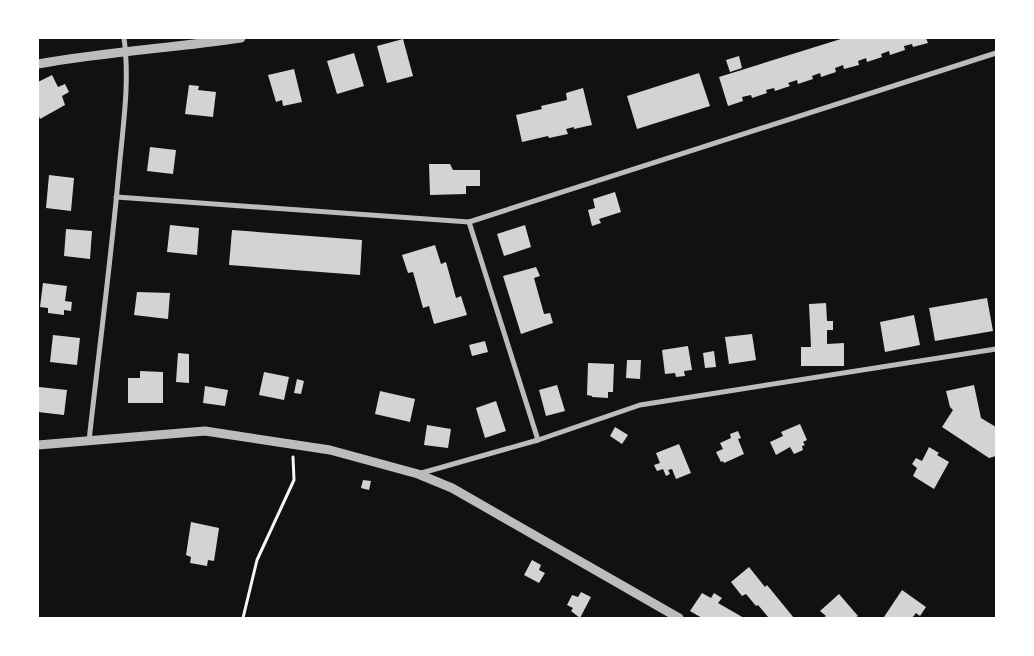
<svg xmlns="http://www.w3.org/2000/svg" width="1034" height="656" font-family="Mulish,sans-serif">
	<rect width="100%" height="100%" fill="#111"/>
	<!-- building -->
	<g fill="#d3d3d3">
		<polygon points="844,38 926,38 928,43 913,47 912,44 904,46 905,50 890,55 889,51 881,54 882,57 867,62 866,58 858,61 859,65 844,69 843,65 835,68 836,72 821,77 820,73 812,76 813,79 798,84 797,80 788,83 790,86 775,91 774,88 766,90 767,93 752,98 751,95 742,97 743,101 728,106 719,77"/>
		<polygon points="403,39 413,76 387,83 377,46"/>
		<polygon points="354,53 364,86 337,94 327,61"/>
		<polygon points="739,56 742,68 730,72 726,60"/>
		<polygon points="294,69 302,102 283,106 282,100 276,102 268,75"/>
		<polygon points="699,73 710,106 637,129 627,96"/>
		<polygon points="52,75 58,87 65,84 69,92 62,96 65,105 40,119 38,114 38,82"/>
		<polygon points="189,85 199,86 198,90 216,92 213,117 185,114"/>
		<polygon points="583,88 592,125 574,129 574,127 566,129 568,134 549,138 548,136 522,142 516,115 542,109 541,106 567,100 566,93"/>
		<polygon points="150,147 176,150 173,174 147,171"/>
		<polygon points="429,164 450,164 453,170 480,170 480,186 466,186 466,194 430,195"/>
		<polygon points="49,175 74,178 71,211 46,208"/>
		<polygon points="615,192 621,212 599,219 601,223 592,226 588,210 595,208 593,199"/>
		<polygon points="170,225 199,228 197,255 167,252"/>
		<polygon points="525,225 531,247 504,256 497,234"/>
		<polygon points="66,229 92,231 90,259 64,256"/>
		<polygon points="232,230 362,240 360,275 229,265"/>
		<polygon points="435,245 441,264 446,262 456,298 461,296 467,315 434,324 429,306 423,308 413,272 408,273 402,255"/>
		<polygon points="536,267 540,276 534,278 544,314 550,313 553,323 521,334 503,276"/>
		<polygon points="43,283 67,286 65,301 72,302 71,311 64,310 64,315 48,313 48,308 40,307"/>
		<polygon points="137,292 170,293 168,319 134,315"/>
		<polygon points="987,298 993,331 935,341 929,308"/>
		<polygon points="826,303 827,321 833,321 833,330 827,330 827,344 844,343 844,366 801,366 801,347 811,347 809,304"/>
		<polygon points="914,315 920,345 885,352 880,322"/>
		<polygon points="752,334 756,360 729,364 725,337"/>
		<polygon points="53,335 80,338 77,365 50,362"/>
		<polygon points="485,341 488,352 472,356 469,345"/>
		<polygon points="688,346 692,370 684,371 685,376 676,377 675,373 665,374 662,350"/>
		<polygon points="714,351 716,367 705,368 703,353"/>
		<polygon points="178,353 189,354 189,383 176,382"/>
		<polygon points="627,360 641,360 640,379 626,378"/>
		<polygon points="588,363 614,364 613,392 608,392 608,398 592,397 592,396 587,395"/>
		<polygon points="140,371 163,372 163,403 128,403 128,378 140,378"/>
		<polygon points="264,372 289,377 284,400 259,395"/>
		<polygon points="297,379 304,381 301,394 294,393"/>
		<polygon points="557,385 565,411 546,416 539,390"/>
		<polygon points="974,385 981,418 996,427 996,456 989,458 942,427 953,410 950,407 946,391"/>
		<polygon points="205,386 228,390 225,406 203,403"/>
		<polygon points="39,387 67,390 64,415 38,412"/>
		<polygon points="380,391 415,399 410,422 375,414"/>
		<polygon points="496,401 506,431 485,438 476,408"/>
		<polygon points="800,424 807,440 803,442 805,445 802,446 803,450 794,454 790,447 776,455 770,442 783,436 781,432"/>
		<polygon points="427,425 451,429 448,448 424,445"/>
		<polygon points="615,427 628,435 622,444 610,436"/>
		<polygon points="738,431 741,438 738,439 744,454 724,463 723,461 721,462 716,452 723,449 720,443 731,438 730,434"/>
		<polygon points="679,444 691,473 676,479 672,469 668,470 670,474 666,476 663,469 657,471 654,465 660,463 656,453"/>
		<polygon points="929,447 939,453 937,455 949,462 934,489 913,476 917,468 912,464 916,458 922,461"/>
		<polygon points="363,480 371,481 369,490 361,488"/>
		<polygon points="191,522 219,528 214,561 208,560 207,566 190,563 191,557 186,555"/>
		<polygon points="532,560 541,565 539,570 545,573 539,583 524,575"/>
		<polygon points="749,567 765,587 767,585 794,618 769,618 758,605 756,606 746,594 742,596 731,582"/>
		<polygon points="902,590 926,607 920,616 916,613 912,618 886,618 884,617"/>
		<polygon points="581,592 591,597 580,618 571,611 573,608 567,605 572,595 578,597"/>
		<polygon points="702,593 711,598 714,593 722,598 718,603 744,618 702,618 690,611"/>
		<polygon points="839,594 858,616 855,618 823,618 826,616 820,611"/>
	</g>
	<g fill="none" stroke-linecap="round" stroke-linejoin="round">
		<!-- path -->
		<polyline stroke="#f5f5f5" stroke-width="3" points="243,618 257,560 294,480 293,457"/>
		<!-- minor -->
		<g stroke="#bcbcbc" stroke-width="5">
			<polyline points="116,197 469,222 996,53"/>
			<polyline points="469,222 538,440"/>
			<path d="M89 441C99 350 111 260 119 170 123 126 130 81 124 38"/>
			<polyline points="418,474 538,440 640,405 996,349"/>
		</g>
		<!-- tertiary -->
		<g stroke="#bcbcbc" stroke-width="9">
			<path d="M38 64C105 52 173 48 241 38"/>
			<polyline points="38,445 205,431 330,450 418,474 452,488 679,618"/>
		</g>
	</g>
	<!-- border -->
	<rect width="1034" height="656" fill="none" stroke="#ffffff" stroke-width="78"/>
</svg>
